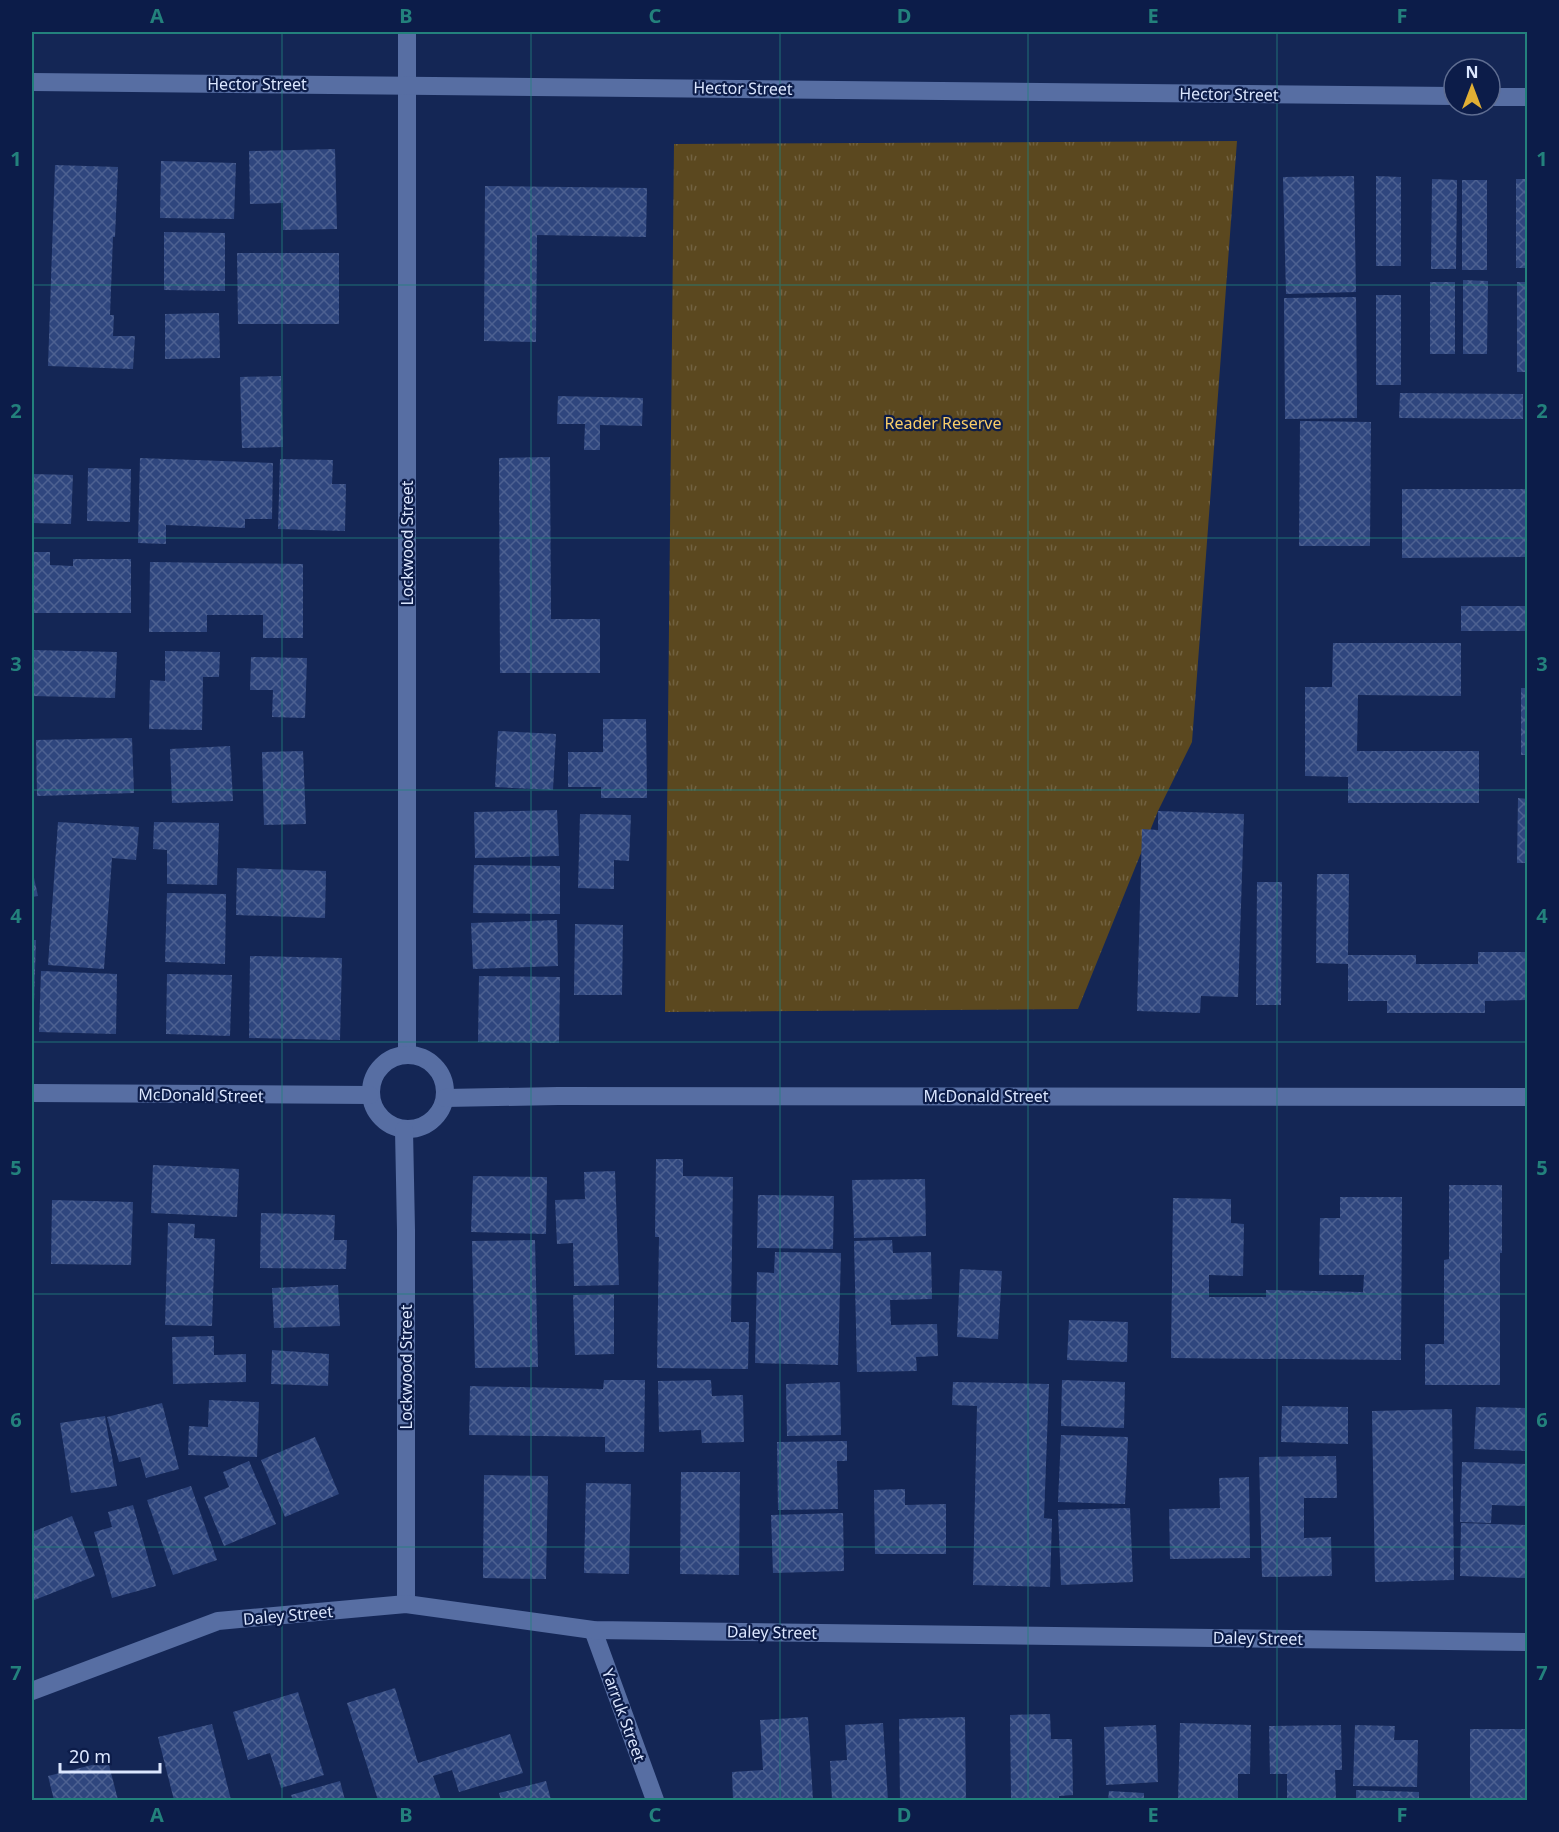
<svg xmlns="http://www.w3.org/2000/svg" width="1559" height="1832" font-family="'Noto Sans',sans-serif">
	<defs>
		<pattern id="park-tufts" width="24" height="20" patternUnits="userSpaceOnUse" patternTransform="scale(1.5)"><rect width="24" height="20" fill="#5b481f"/><path d="M3 7l-1-3M5 7V3M7 7l1-3M15 17l-1-3M17 17v-4M19 17l1-3" fill="none" stroke="#726241"/></pattern>
		<pattern id="building-cross-hatch" width="8" height="8" patternUnits="userSpaceOnUse" patternTransform="scale(1.5)"><rect width="8" height="8" fill="#2f467e"/><path d="M0 0l8 8M0 8l8-8" fill="none" stroke="#4d6191"/></pattern>
	</defs>
	<rect width="100%" height="100%" fill="#142655"/>
	<!-- park -->
	<polygon fill="url(#park-tufts)" points="1237,141 1192,742 1158,811 1078,1009 665,1012 674,144"/>
	<!-- building -->
	<g fill="url(#building-cross-hatch)">
		<polygon points="335,149 337,229 283,230 283,203 250,204 249,151"/>
		<polygon points="161,161 236,163 234,219 160,218"/>
		<polygon points="55,165 118,167 115,237 113,237 110,315 114,315 113,336 135,336 133,369 48,366"/>
		<polygon points="1354,176 1356,292 1286,294 1283,177"/>
		<polygon points="1376,176 1401,177 1401,266 1376,266"/>
		<polygon points="1432,179 1457,180 1456,269 1431,269"/>
		<rect x="1516" y="179" width="12" height="89"/>
		<rect x="1462" y="180" width="25" height="90"/>
		<polygon points="485,186 647,188 646,237 537,235 536,342 484,341"/>
		<polygon points="164,232 225,233 225,291 164,290"/>
		<polygon points="237,253 339,253 339,324 238,324"/>
		<polygon points="1463,280 1488,281 1487,354 1463,354"/>
		<rect x="1430" y="282" width="25" height="72"/>
		<rect x="1517" y="282" width="11" height="90"/>
		<rect x="1376" y="295" width="25" height="90"/>
		<polygon points="1356,297 1357,418 1285,419 1284,298"/>
		<polygon points="219,313 220,358 165,359 165,314"/>
		<polygon points="281,376 283,447 242,448 240,377"/>
		<polygon points="1400,393 1523,394 1523,419 1399,418"/>
		<polygon points="558,396 643,398 642,426 600,425 600,450 584,450 585,424 557,424"/>
		<polygon points="1300,421 1371,422 1370,546 1299,546"/>
		<polygon points="550,457 551,619 600,619 600,673 500,673 499,458"/>
		<polygon points="140,458 273,463 272,519 245,519 245,528 166,525 166,544 138,543"/>
		<polygon points="280,459 333,460 332,484 346,484 345,531 278,529"/>
		<polygon points="88,468 131,469 130,522 87,521"/>
		<polygon points="32,474 73,475 71,524 32,523"/>
		<polygon points="1402,489 1528,489 1528,557 1402,558"/>
		<polygon points="32,552 50,552 50,565 73,566 73,559 131,559 131,613 32,613"/>
		<polygon points="150,562 303,564 303,638 263,638 263,615 207,615 207,632 149,632"/>
		<rect x="1461" y="606" width="67" height="25"/>
		<polygon points="1333,643 1461,643 1461,696 1358,695 1357,751 1479,751 1479,803 1348,803 1348,777 1305,776 1305,687 1332,687"/>
		<polygon points="32,650 117,652 115,698 32,696"/>
		<polygon points="165,651 220,652 219,677 203,677 202,730 149,729 150,680 165,681"/>
		<polygon points="251,657 307,658 305,718 272,717 273,690 250,690"/>
		<rect x="1521" y="688" width="7" height="67"/>
		<polygon points="603,719 646,719 647,798 601,798 601,787 568,787 568,752 603,752"/>
		<polygon points="498,731 556,734 553,790 495,787"/>
		<polygon points="132,738 134,793 37,796 36,740"/>
		<polygon points="230,746 233,801 172,803 170,749"/>
		<polygon points="303,751 306,824 264,825 262,752"/>
		<polygon points="1518,798 1528,799 1528,863 1517,863"/>
		<polygon points="557,810 559,856 475,858 474,812"/>
		<polygon points="1158,811 1244,814 1238,997 1201,996 1200,1013 1137,1011 1142,829 1158,830"/>
		<polygon points="580,814 631,815 629,861 614,860 614,889 578,888"/>
		<polygon points="58,822 139,827 136,860 112,858 104,969 48,965"/>
		<polygon points="154,822 219,823 217,885 167,884 167,850 153,849"/>
		<polygon points="474,865 560,866 560,914 473,913"/>
		<polygon points="237,868 326,871 325,918 236,915"/>
		<polygon points="32,869 38,896 32,897"/>
		<polygon points="1317,874 1349,874 1348,955 1416,955 1416,964 1478,964 1478,952 1528,952 1528,1000 1485,1001 1485,1013 1387,1013 1387,1001 1348,1001 1348,964 1316,963"/>
		<polygon points="1257,882 1282,882 1281,1005 1256,1005"/>
		<polygon points="167,893 226,894 225,964 165,962"/>
		<polygon points="557,920 558,966 473,969 471,923"/>
		<polygon points="575,924 623,925 622,995 574,995"/>
		<polygon points="32,940 36,940 34,1002 32,1002"/>
		<polygon points="250,956 342,958 340,1040 249,1038"/>
		<polygon points="41,971 117,974 116,1034 39,1032"/>
		<polygon points="167,974 232,975 230,1036 166,1034"/>
		<polygon points="479,976 560,977 559,1043 478,1042"/>
		<polygon points="656,1159 683,1159 683,1176 733,1177 731,1322 749,1322 748,1369 657,1368 659,1237 655,1237"/>
		<polygon points="153,1165 239,1169 237,1217 151,1213"/>
		<polygon points="615,1171 619,1285 574,1286 573,1243 557,1244 555,1200 585,1199 584,1172"/>
		<polygon points="473,1176 547,1177 546,1234 471,1232"/>
		<polygon points="925,1179 926,1236 854,1238 852,1180"/>
		<polygon points="1449,1185 1502,1185 1502,1253 1500,1253 1500,1385 1425,1385 1425,1344 1444,1344 1444,1260 1449,1259"/>
		<polygon points="758,1195 834,1196 833,1249 757,1248"/>
		<polygon points="1340,1197 1402,1197 1401,1360 1171,1358 1173,1198 1231,1199 1231,1223 1244,1224 1243,1276 1209,1275 1209,1297 1266,1297 1266,1290 1363,1292 1364,1275 1319,1275 1320,1218 1340,1218"/>
		<polygon points="52,1200 133,1202 131,1265 51,1264"/>
		<polygon points="261,1213 335,1215 334,1240 347,1240 346,1269 260,1268"/>
		<polygon points="168,1223 195,1224 194,1238 215,1239 212,1326 165,1325"/>
		<polygon points="535,1240 538,1367 475,1368 472,1241"/>
		<polygon points="892,1240 893,1253 931,1252 932,1299 890,1300 891,1325 937,1324 938,1356 916,1357 917,1371 857,1372 854,1241"/>
		<polygon points="775,1252 841,1253 838,1365 755,1363 757,1272 774,1273"/>
		<polygon points="960,1269 1002,1271 998,1339 957,1337"/>
		<polygon points="338,1285 340,1326 274,1328 272,1288"/>
		<polygon points="614,1294 614,1354 575,1355 573,1295"/>
		<polygon points="1069,1320 1128,1322 1127,1362 1067,1360"/>
		<polygon points="214,1336 214,1355 246,1354 246,1382 173,1384 172,1337"/>
		<polygon points="272,1350 329,1354 328,1386 271,1384"/>
		<polygon points="604,1380 645,1380 644,1452 605,1452 605,1437 469,1435 470,1386 603,1389"/>
		<polygon points="711,1380 712,1396 743,1395 744,1442 702,1443 701,1430 659,1432 658,1381"/>
		<polygon points="1062,1380 1125,1382 1124,1428 1061,1426"/>
		<polygon points="840,1382 841,1435 787,1436 786,1384"/>
		<polygon points="953,1382 1049,1384 1044,1518 1052,1519 1050,1587 973,1585 977,1406 952,1405"/>
		<polygon points="209,1400 259,1402 257,1457 188,1455 189,1426 208,1427"/>
		<polygon points="162,1403 179,1469 146,1478 140,1457 119,1462 107,1417"/>
		<polygon points="1282,1406 1348,1407 1348,1444 1281,1442"/>
		<polygon points="1476,1407 1528,1408 1526,1451 1474,1449"/>
		<polygon points="1452,1409 1454,1580 1375,1582 1372,1411"/>
		<polygon points="105,1416 117,1486 71,1493 60,1423"/>
		<polygon points="1061,1435 1128,1437 1125,1504 1058,1502"/>
		<polygon points="315,1437 339,1494 285,1517 261,1460"/>
		<polygon points="847,1441 847,1461 837,1461 838,1509 778,1510 777,1442"/>
		<polygon points="1336,1456 1337,1498 1304,1498 1304,1538 1331,1537 1332,1576 1262,1577 1259,1457"/>
		<polygon points="249,1461 276,1524 224,1546 204,1497 229,1487 223,1472"/>
		<polygon points="1462,1462 1528,1464 1528,1506 1492,1505 1491,1523 1460,1522"/>
		<polygon points="681,1472 740,1472 739,1575 680,1574"/>
		<polygon points="484,1475 548,1476 546,1579 483,1578"/>
		<polygon points="1249,1477 1250,1558 1170,1559 1169,1509 1220,1508 1219,1478"/>
		<polygon points="586,1483 631,1484 629,1574 584,1573"/>
		<polygon points="191,1486 217,1560 173,1575 147,1500"/>
		<polygon points="905,1489 905,1505 946,1504 946,1554 875,1554 874,1490"/>
		<polygon points="133,1505 156,1586 112,1598 94,1532 112,1527 108,1512"/>
		<polygon points="1130,1508 1133,1582 1061,1585 1058,1510"/>
		<polygon points="843,1513 844,1571 773,1573 771,1515"/>
		<polygon points="72,1516 95,1576 32,1601 32,1532"/>
		<polygon points="1461,1523 1528,1525 1528,1578 1460,1576"/>
		<polygon points="395,1688 418,1763 510,1734 523,1773 459,1792 452,1770 433,1776 441,1800 378,1800 347,1703"/>
		<polygon points="298,1692 324,1775 281,1788 270,1753 248,1760 233,1712"/>
		<polygon points="1050,1714 1051,1739 1072,1739 1073,1795 1059,1796 1059,1800 1011,1800 1010,1715"/>
		<polygon points="808,1717 813,1800 762,1800 762,1799 733,1800 732,1772 763,1770 760,1720"/>
		<polygon points="965,1717 966,1800 900,1800 899,1719"/>
		<polygon points="883,1723 888,1800 832,1800 830,1761 847,1760 845,1725"/>
		<polygon points="1180,1723 1251,1725 1250,1774 1238,1774 1238,1800 1178,1800"/>
		<polygon points="212,1724 231,1800 174,1800 158,1737"/>
		<polygon points="1156,1725 1158,1782 1106,1785 1104,1727"/>
		<polygon points="1341,1725 1342,1770 1335,1770 1336,1800 1287,1800 1287,1774 1270,1774 1269,1726"/>
		<polygon points="1355,1725 1395,1726 1394,1740 1418,1740 1417,1787 1353,1786"/>
		<polygon points="1470,1729 1528,1729 1527,1800 1470,1800"/>
		<polygon points="108,1761 118,1800 54,1800 48,1776"/>
		<polygon points="340,1781 345,1800 293,1800 291,1795"/>
		<polygon points="546,1781 551,1800 501,1800 499,1793"/>
		<polygon points="1356,1790 1419,1792 1419,1800 1356,1800"/>
		<polygon points="1109,1791 1144,1793 1144,1800 1108,1800"/>
	</g>
	<g fill="none" stroke-linecap="round" stroke-linejoin="round">
		<!-- street -->
		<g stroke="#576ea3" stroke-width="18">
			<polyline points="407,32 407,1054"/>
			<polyline points="32,82 1454,96"/>
			<polyline points="1490,97 1528,97"/>
			<circle cx="408" cy="1092" r="37"/>
			<polyline points="32,1093 370,1095"/>
			<polyline points="445,1098 558,1096 1528,1097"/>
			<polyline points="404,1130 406,1230 406,1604"/>
			<polyline points="593,1630 655,1800"/>
			<polyline points="32,1691 218,1621 406,1604 593,1630 1528,1642"/>
		</g>
	</g>
	<!-- grid -->
	<path fill="none" stroke="#23817c" stroke-width="1.5" stroke-opacity="0.55" d="M282 32V1800M531 32V1800M780 32V1800M1028 32V1800M1277 32V1800M32 285H1528M32 538H1528M32 790H1528M32 1042H1528M32 1294H1528M32 1547H1528"/>
	<g text-anchor="middle" stroke-width="4.5" stroke-linejoin="round" paint-order="stroke">
		<!-- street labels -->
		<g font-size="16" fill="#dbe6fe" stroke="#0c1c49">
			<text x="257" y="90">Hector Street</text>
			<text transform="translate(743 88) rotate(1)" y="6">Hector Street</text>
			<text transform="translate(1229 94) rotate(1)" y="6">Hector Street</text>
			<text transform="translate(407 543) rotate(-90)" y="6">Lockwood Street</text>
			<text transform="translate(201 1095) rotate(1)" y="6">McDonald Street</text>
			<text x="986" y="1102">McDonald Street</text>
			<text transform="translate(406 1367) rotate(-90)" y="6">Lockwood Street</text>
			<text transform="translate(288 1615) rotate(-5)" y="6">Daley Street</text>
			<text transform="translate(772 1632) rotate(1)" y="6">Daley Street</text>
			<text transform="translate(1258 1638) rotate(1)" y="6">Daley Street</text>
			<text transform="translate(624 1715) rotate(70)" y="6">Yarruk Street</text>
		</g>
		<!-- park labels -->
		<g font-size="16" fill="#f9cd69" stroke="#0c1c49">
			<text x="943" y="429">Reader Reserve</text>
		</g>
	</g>
	<!-- border -->
	<rect width="1559" height="1832" fill="none" stroke="#0c1c49" stroke-width="66"/>
	<!-- north arrow -->
	<g transform="translate(1472 87)"><circle r="28" fill="#0c1c49" stroke="#5f6d91" stroke-width="1.5"/>
	<path d="M0-4.5L10 22L0 15L-10 22Z" fill="#e1af34"/>
	<text y="-9" font-size="16" font-weight="bold" text-anchor="middle" fill="#dbe6fe">N</text>
	</g>
	<!-- scale -->
	<path d="M60 1763v9h100v-9" fill="none" stroke="#dbe6fe" stroke-width="3"/>
	<text x="69" y="1763" font-size="18" fill="#dbe6fe" stroke="#0c1c49" stroke-width="4.5" paint-order="stroke">20 m</text>
	<rect x="33" y="33" width="1493" height="1766" fill="none" stroke="#23817c" stroke-width="2"/>
	<g font-size="20" text-anchor="middle" font-weight="bold" fill="#23817c">
		<text x="157" y="23">A</text>
		<text x="406" y="23">B</text>
		<text x="655" y="23">C</text>
		<text x="904" y="23">D</text>
		<text x="1153" y="23">E</text>
		<text x="1402" y="23">F</text>
		<text x="16" y="166">1</text>
		<text x="1542" y="166">1</text>
		<text x="16" y="418">2</text>
		<text x="1542" y="418">2</text>
		<text x="16" y="671">3</text>
		<text x="1542" y="671">3</text>
		<text x="16" y="923">4</text>
		<text x="1542" y="923">4</text>
		<text x="16" y="1175">5</text>
		<text x="1542" y="1175">5</text>
		<text x="16" y="1427">6</text>
		<text x="1542" y="1427">6</text>
		<text x="16" y="1680">7</text>
		<text x="1542" y="1680">7</text>
		<text x="157" y="1822">A</text>
		<text x="406" y="1822">B</text>
		<text x="655" y="1822">C</text>
		<text x="904" y="1822">D</text>
		<text x="1153" y="1822">E</text>
		<text x="1402" y="1822">F</text>
	</g>
</svg>
